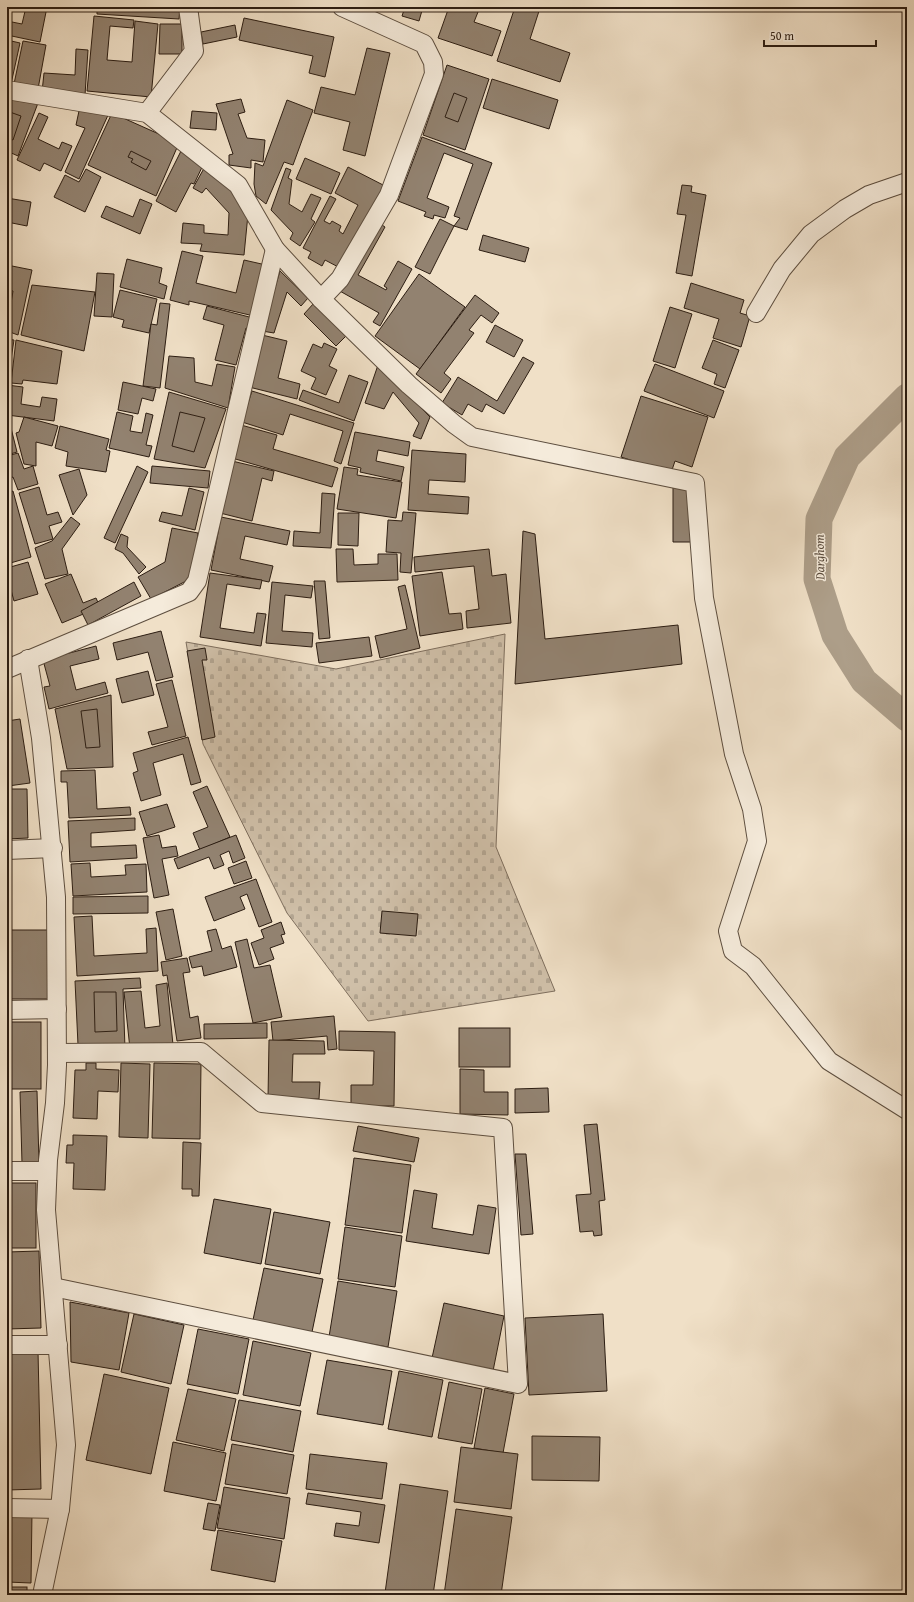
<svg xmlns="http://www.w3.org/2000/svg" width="914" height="1602" font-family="'Gentium Book Plus',serif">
	<defs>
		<pattern id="cemetery-stones" width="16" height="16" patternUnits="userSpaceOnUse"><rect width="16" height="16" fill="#cfbfa8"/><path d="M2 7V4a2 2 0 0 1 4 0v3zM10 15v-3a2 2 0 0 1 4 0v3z" fill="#b2a490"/></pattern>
	</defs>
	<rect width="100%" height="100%" fill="#f0e0c7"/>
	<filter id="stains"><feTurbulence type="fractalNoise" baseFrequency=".005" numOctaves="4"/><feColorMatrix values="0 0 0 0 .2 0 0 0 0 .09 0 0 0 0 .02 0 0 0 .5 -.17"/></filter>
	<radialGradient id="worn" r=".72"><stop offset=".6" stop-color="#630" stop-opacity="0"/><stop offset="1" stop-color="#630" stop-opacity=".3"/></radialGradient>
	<!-- cemetery -->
	<polygon fill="url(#cemetery-stones)" stroke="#7e6e5d" points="505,634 496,847 555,991 368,1021 287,913 203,744 186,642 336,669"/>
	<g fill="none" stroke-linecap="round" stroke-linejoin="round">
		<!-- river -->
		<polyline stroke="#ad9e89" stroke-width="27" points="907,397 847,457 819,519 817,579 835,635 864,681 907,718"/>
	</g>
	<!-- building -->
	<g fill="#928270" stroke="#2c1d12">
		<polygon points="26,7 47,7 40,42 7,35 7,21 22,24"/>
		<polygon points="97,7 180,7 179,19 97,14"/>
		<polygon points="405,7 423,7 419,21 402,16"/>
		<polygon points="449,7 480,7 474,22 501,31 492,56 438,38"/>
		<polygon points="515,7 550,7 549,11 540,8 530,39 570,53 560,82 497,61"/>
		<polygon points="94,16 134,20 133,28 110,26 107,60 132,62 135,21 158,24 151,97 87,91"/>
		<polygon points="244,18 334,37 325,77 309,73 313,56 239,40"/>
		<polygon points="160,24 182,24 182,54 159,54"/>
		<polygon points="235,25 237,37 203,44 201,32"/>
		<polygon points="7,40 20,43 11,84 7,83"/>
		<polygon points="23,41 46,45 38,89 14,84"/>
		<polygon points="367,48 390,53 365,156 343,150 350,122 314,113 321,87 355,95"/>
		<polygon points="76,49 88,50 85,95 42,92 44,73 75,75"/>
		<polygon points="447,65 489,79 465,150 423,135"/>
		<polygon points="492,79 558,100 549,129 483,108"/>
		<polygon points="454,93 467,98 458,122 445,117"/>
		<polygon points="7,97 38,103 18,156 7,151"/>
		<polygon points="241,99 245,112 238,114 247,138 265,140 263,162 251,160 251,168 229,165 229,155 233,154 216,104"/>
		<polygon points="287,100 313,110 293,165 284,162 266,204 256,196 254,184 255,163 263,166"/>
		<polygon points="7,111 21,116 13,140 7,138"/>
		<polygon points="79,111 109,113 79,179 65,172 85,128 76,125"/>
		<polygon points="192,111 217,113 216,130 190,128"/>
		<polygon points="39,113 48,117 38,139 59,149 62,142 72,146 61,171 44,163 40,171 17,160"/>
		<polygon points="112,113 179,143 156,196 88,165"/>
		<polygon points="422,137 492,163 467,230 454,226 460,218 454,216 473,164 444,153 427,198 449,207 445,218 434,215 433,219 424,216 426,212 398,201"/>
		<polygon points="182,149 205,161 194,184 191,183 176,212 156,201"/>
		<polygon points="131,151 151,161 146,170 131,162 133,159 128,157"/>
		<polygon points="305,158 340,173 331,194 296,179"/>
		<polygon points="207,163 249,204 244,255 200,251 202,244 181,243 183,223 204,225 204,233 228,235 229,213 206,188 202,193 193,188"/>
		<polygon points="348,167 387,187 344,270 325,260 322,266 308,258 311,252 303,248 330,196 336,199 324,221 330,224 332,221 341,226 339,231 343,234 358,205 335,193"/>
		<polygon points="286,168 291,170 288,178 292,180 289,204 302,212 311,194 321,198 311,219 315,222 300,246 290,239 293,233 271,210"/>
		<polygon points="86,169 101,177 85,212 54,197 65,175 79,182"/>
		<polygon points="682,185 692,186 691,192 706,195 692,276 676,273 686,215 677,214"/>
		<polygon points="7,198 31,202 27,226 7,222"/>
		<polygon points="140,199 152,204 140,234 101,217 106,206 133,217"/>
		<polygon points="440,219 454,226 430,274 415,267"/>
		<polygon points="376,221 385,227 358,275 386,290 387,288 384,286 398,261 412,269 380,326 373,322 379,313 338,290"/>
		<polygon points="483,235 529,248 525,262 479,250"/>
		<polygon points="182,251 203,256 196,283 236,293 244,260 266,265 254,316 189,301 189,305 170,300"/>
		<polygon points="127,259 162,268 159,283 167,286 164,299 120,287"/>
		<polygon points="7,265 32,270 18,335 7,331"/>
		<polygon points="280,271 308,298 301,306 287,292 274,333 262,331"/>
		<polygon points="97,273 114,274 112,317 94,316"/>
		<polygon points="419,274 465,307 420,369 375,336"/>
		<polygon points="691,283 744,300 740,313 750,316 741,347 713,338 719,319 684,308"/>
		<polygon points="32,285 95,292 84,351 21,335"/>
		<polygon points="7,289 13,291 10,310 7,309"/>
		<polygon points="120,290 157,299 149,333 122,327 124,320 113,317"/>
		<polygon points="475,295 499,313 492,323 481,315 469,330 474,333 444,373 451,379 441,393 416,374"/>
		<polygon points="160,303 170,304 160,388 143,386 151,324 157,325"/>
		<polygon points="314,303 347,335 336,346 304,314"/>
		<polygon points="207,306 253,318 250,329 246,328 236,365 215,360 224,325 203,319"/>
		<polygon points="670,307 692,314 675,368 653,361"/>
		<polygon points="495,325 523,340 514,357 486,342"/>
		<polygon points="262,335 287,341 278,378 300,384 297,399 249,387"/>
		<polygon points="7,339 14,340 9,372 7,371"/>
		<polygon points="16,340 62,351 57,384 23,380 22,384 11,383"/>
		<polygon points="713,340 739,350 725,388 714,384 717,374 702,368"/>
		<polygon points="324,343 337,349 329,366 337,370 326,395 311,389 316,378 301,371 313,344 322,348"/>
		<polygon points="169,356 194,358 195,382 212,386 217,364 235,367 228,408 165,388"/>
		<polygon points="523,357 534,363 504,414 486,404 482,412 468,404 462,415 442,403 458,377 497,401"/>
		<polygon points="655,364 724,391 714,418 644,391"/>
		<polygon points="378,365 430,417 421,439 413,436 419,423 393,392 384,409 365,403"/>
		<polygon points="349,375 368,382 354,421 299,400 303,390 339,403"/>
		<polygon points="123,382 156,389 153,401 142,398 138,414 118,410"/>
		<polygon points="7,385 23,387 21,404 40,407 42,397 57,399 54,421 7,415"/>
		<polygon points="252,391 354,423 341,464 334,461 343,431 290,414 283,435 242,422"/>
		<polygon points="169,392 226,409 205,468 154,459"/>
		<polygon points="641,396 708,417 692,467 675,461 671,473 621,457"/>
		<polygon points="117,412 133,416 130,431 142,433 146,413 153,415 146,445 152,446 149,457 109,448"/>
		<polygon points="180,412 205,418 194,452 172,446"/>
		<polygon points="24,417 58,426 52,446 36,442 36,466 24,464 16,433 19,432"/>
		<polygon points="10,424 17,452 7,455 7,425"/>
		<polygon points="241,425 277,435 273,449 338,468 332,487 232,458"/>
		<polygon points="60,426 109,439 106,450 110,451 106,472 66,466 68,452 55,448"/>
		<polygon points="355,432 410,442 408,456 378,450 376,461 404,467 401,481 360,472 361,468 348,465"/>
		<polygon points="412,450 466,454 465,482 429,480 428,494 469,497 468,514 408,510"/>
		<polygon points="18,453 24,469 33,466 38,484 18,490 13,477 7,479 7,456"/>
		<polygon points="232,461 274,471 272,481 262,478 252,521 220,513"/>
		<polygon points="137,466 148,472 115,543 104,538"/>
		<polygon points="152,466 210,471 208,488 150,483"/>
		<polygon points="344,467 358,469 357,475 402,482 396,518 337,509"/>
		<polygon points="79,469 87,495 73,515 59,475"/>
		<polygon points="39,487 47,515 58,512 62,522 49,526 53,539 35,544 19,493"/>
		<polygon points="673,487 691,487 692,542 673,542"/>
		<polygon points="189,488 204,492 195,530 159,521 162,512 182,516"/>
		<polygon points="13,491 31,557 7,564 7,538 9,537 7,528 7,493"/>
		<polygon points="322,493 335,494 331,548 293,546 294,531 320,533"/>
		<polygon points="403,512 416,513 411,573 400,572 401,553 386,552 388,520 402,521"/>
		<polygon points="338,513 359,513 358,546 338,545"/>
		<polygon points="71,517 80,524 62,549 68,574 45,579 35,548 52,541"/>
		<polygon points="221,517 290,531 287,545 245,536 240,559 273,566 269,582 211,570"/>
		<polygon points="172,528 198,533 192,578 151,599 138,577 165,562"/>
		<polygon points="523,531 535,534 545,639 678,625 682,664 515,684"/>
		<polygon points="121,534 128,537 127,547 146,567 139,574 123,553 115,549"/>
		<polygon points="336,549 353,549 354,565 378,564 378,554 397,554 398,580 337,582"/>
		<polygon points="489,549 492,576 506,574 511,623 467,628 466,611 479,609 474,566 415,572 414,557"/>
		<polygon points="28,562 38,594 14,601 7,575 7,568"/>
		<polygon points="442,572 449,614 461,613 463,629 420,636 412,576"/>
		<polygon points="210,573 262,580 260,589 227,584 220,628 254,633 257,613 266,614 261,646 200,637"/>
		<polygon points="71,574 83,603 96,598 100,607 62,623 45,584"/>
		<polygon points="314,581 325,581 330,638 319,639"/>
		<polygon points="134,582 141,596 88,625 81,611"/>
		<polygon points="272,582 313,586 311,598 285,595 282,631 313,633 312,647 266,643"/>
		<polygon points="405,585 420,648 380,658 375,636 407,629 398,587"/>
		<polygon points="161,631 173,677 156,681 148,652 117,660 113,643"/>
		<polygon points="369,637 372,656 319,663 316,643"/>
		<polygon points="96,646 99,659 70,666 76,690 105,682 108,693 49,709 44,687 50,686 43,660"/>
		<polygon points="205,648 207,660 202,660 215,737 202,740 187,651"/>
		<polygon points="148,671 154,695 122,703 116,679"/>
		<polygon points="172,680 186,736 152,745 148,732 168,727 156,684"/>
		<polygon points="111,695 113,767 67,769 55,709"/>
		<polygon points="97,709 100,747 86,748 81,711"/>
		<polygon points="20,719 30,783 8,786 7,721"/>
		<polygon points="188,737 201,782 191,785 183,754 153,763 161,795 141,801 133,773 138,771 133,753"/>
		<polygon points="95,770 97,809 130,807 131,815 69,818 67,782 61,782 61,771"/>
		<polygon points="207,786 230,837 200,850 193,833 208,827 193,792"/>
		<polygon points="7,789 27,789 28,838 7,839"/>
		<polygon points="167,804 175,827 147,836 139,812"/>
		<polygon points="135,818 135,830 91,833 91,847 136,845 137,858 70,862 68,821"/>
		<polygon points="159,835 162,848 176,846 178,856 162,859 169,895 154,898 143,838"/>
		<polygon points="236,835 245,858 233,863 229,851 220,855 224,865 214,869 209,857 178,869 174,859"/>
		<polygon points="246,861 252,878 234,884 228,868"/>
		<polygon points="90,863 91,877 126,875 125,865 146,864 147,892 73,896 71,864"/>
		<polygon points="256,879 272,922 259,927 247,894 240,897 245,909 214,921 205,897"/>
		<polygon points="148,896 148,913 73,914 73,897"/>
		<polygon points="173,909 182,956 166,960 156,912"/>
		<polygon points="382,911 418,914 416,936 380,933"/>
		<polygon points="92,916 94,956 147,953 146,929 156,928 158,971 77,976 74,917"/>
		<polygon points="281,922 285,934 281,935 284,943 270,948 274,959 259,965 251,943 264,938 261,930"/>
		<polygon points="216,929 222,949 231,946 237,967 204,976 202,966 192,968 189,957 212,951 207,931"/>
		<rect x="7" y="930" width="41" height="69"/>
		<polygon points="247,939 254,968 270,965 282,1017 253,1023 235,942"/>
		<polygon points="187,958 190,972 183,973 190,1018 198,1016 201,1038 177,1041 167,975 163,976 161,962"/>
		<polygon points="140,978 141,988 123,989 125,1049 78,1045 75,981"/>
		<polygon points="167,983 173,1045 130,1049 124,992 141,991 145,1028 160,1026 156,985"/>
		<polygon points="94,992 116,992 117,1031 95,1032"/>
		<polygon points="334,1016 337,1049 328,1050 327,1036 273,1041 271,1022"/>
		<rect x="7" y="1022" width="34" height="67"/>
		<polygon points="267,1023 267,1038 204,1039 204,1024"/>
		<rect x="459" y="1028" width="51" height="39"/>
		<polygon points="339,1031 395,1032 394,1106 351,1106 351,1085 373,1085 374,1051 339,1050"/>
		<polygon points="269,1040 324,1041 325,1054 293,1054 292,1082 320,1082 319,1099 268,1098"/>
		<polygon points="86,1063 96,1063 96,1069 119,1070 118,1092 98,1091 97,1119 73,1118 75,1070 86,1070"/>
		<polygon points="121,1063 150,1064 148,1138 119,1137"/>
		<polygon points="154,1063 201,1064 200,1139 152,1138"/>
		<polygon points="460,1069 484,1070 484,1092 508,1092 508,1115 460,1114"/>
		<polygon points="548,1088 549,1112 515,1113 515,1089"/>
		<polygon points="37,1091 39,1163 22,1163 20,1092"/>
		<polygon points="597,1124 605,1200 599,1201 602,1235 594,1236 593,1231 580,1232 576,1195 591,1194 584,1125"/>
		<polygon points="358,1126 419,1138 414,1162 353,1151"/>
		<polygon points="73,1135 107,1136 105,1190 73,1189 74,1163 66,1163 67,1145 73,1145"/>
		<polygon points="183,1142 201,1143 199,1196 192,1196 192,1189 182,1189"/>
		<polygon points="515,1154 526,1154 533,1234 521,1235"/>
		<polygon points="354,1158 411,1165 402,1233 345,1225"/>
		<rect x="7" y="1183" width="29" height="65"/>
		<polygon points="414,1190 437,1194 432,1228 473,1235 478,1205 496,1208 489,1254 406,1241"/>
		<polygon points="214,1199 271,1209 261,1264 204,1253"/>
		<polygon points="274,1212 330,1222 320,1274 265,1264"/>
		<polygon points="345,1227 402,1236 395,1287 338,1279"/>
		<polygon points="39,1251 41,1328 7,1329 7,1252"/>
		<polygon points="264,1268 323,1279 312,1332 253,1320"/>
		<polygon points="338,1281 397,1291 388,1347 329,1337"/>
		<polygon points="70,1302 129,1313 119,1370 71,1362"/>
		<polygon points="444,1303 504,1316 493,1371 432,1358"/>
		<polygon points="134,1314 184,1325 171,1384 121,1372"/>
		<polygon points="603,1314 607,1391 529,1395 525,1318"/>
		<polygon points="198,1329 249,1339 238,1394 187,1384"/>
		<polygon points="253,1341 311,1353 300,1406 243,1395"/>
		<polygon points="38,1351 41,1489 7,1490 7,1352"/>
		<polygon points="327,1360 392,1371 383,1425 317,1414"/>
		<polygon points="399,1371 443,1380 432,1437 388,1429"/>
		<polygon points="104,1374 169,1388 151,1474 86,1460"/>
		<polygon points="449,1382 482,1389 472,1444 438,1438"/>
		<polygon points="485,1388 514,1394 503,1453 474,1448"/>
		<polygon points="188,1389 236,1399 224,1451 176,1440"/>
		<polygon points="239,1400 301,1411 293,1452 231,1440"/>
		<polygon points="532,1436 600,1437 599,1481 532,1480"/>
		<polygon points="173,1442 226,1453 216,1501 164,1491"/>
		<polygon points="232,1444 294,1455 287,1494 225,1484"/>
		<polygon points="461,1447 518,1454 511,1509 454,1502"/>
		<polygon points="310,1454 387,1463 382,1499 306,1489"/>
		<polygon points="400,1484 448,1491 433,1595 402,1595 385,1593"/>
		<polygon points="224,1487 290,1498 284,1539 217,1528"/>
		<polygon points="308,1493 385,1505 379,1543 334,1536 336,1523 359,1526 361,1512 306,1504"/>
		<polygon points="208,1503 220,1505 215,1531 203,1529"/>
		<polygon points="456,1509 512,1517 501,1595 444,1595"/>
		<polygon points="7,1512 32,1512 31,1583 7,1582"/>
		<polygon points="218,1530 282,1541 275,1582 211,1570"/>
		<rect x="7" y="1587" width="20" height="8"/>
	</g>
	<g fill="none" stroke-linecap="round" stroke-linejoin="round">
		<defs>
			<g id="minor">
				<polyline points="7,90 147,113 238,185 275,249 321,299 409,385 454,424 472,437 695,483 704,598 734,754 752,809 757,841 728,931 733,951 753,966 829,1061 907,1110"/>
				<polyline points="147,113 194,51 188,7"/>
				<polyline points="321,299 340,279 389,195 434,74 433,62 424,44 342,7"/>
				<polyline points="756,313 782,269 811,234 845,209 869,195 907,182"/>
				<polyline points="28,659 41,738 56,897 57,1065 55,1103 48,1160 46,1210 66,1445 60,1509 42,1595"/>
				<polyline points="7,669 189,592 197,581 275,249"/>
				<polyline points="7,850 53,848"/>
				<polyline points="7,1010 57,1009"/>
				<polyline points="7,1171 47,1171"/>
				<polyline points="53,1287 518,1384 503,1128 262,1103 201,1052 57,1053"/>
				<polyline points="7,1345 58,1345"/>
				<polyline points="7,1508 60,1509"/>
			</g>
		</defs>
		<!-- minor casing -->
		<use href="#minor" stroke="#5d4e3f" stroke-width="20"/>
		<!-- minor -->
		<use href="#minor" stroke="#f5ebdb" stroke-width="18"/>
	</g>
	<g text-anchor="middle" stroke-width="3" stroke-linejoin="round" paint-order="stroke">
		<!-- water labels -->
		<g font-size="13" font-style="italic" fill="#594a3c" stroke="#f5ebdb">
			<text transform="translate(819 557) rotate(-91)" y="5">Darghоm</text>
		</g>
	</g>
	<!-- margin -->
	<rect width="914" height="1602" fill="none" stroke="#f0e0c7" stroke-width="24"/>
	<rect x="8" y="8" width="898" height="1586" fill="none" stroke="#2c1d12" stroke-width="2"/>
	<rect x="12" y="12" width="890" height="1578" fill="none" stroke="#2c1d12"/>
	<!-- scale -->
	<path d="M764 40v6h112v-6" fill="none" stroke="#2c1d12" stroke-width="2"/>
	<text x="770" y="40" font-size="12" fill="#2c1d12" stroke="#f5ebdb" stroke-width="3" paint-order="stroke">50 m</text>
	<rect width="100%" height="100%" filter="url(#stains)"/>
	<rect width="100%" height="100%" fill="url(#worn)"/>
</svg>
